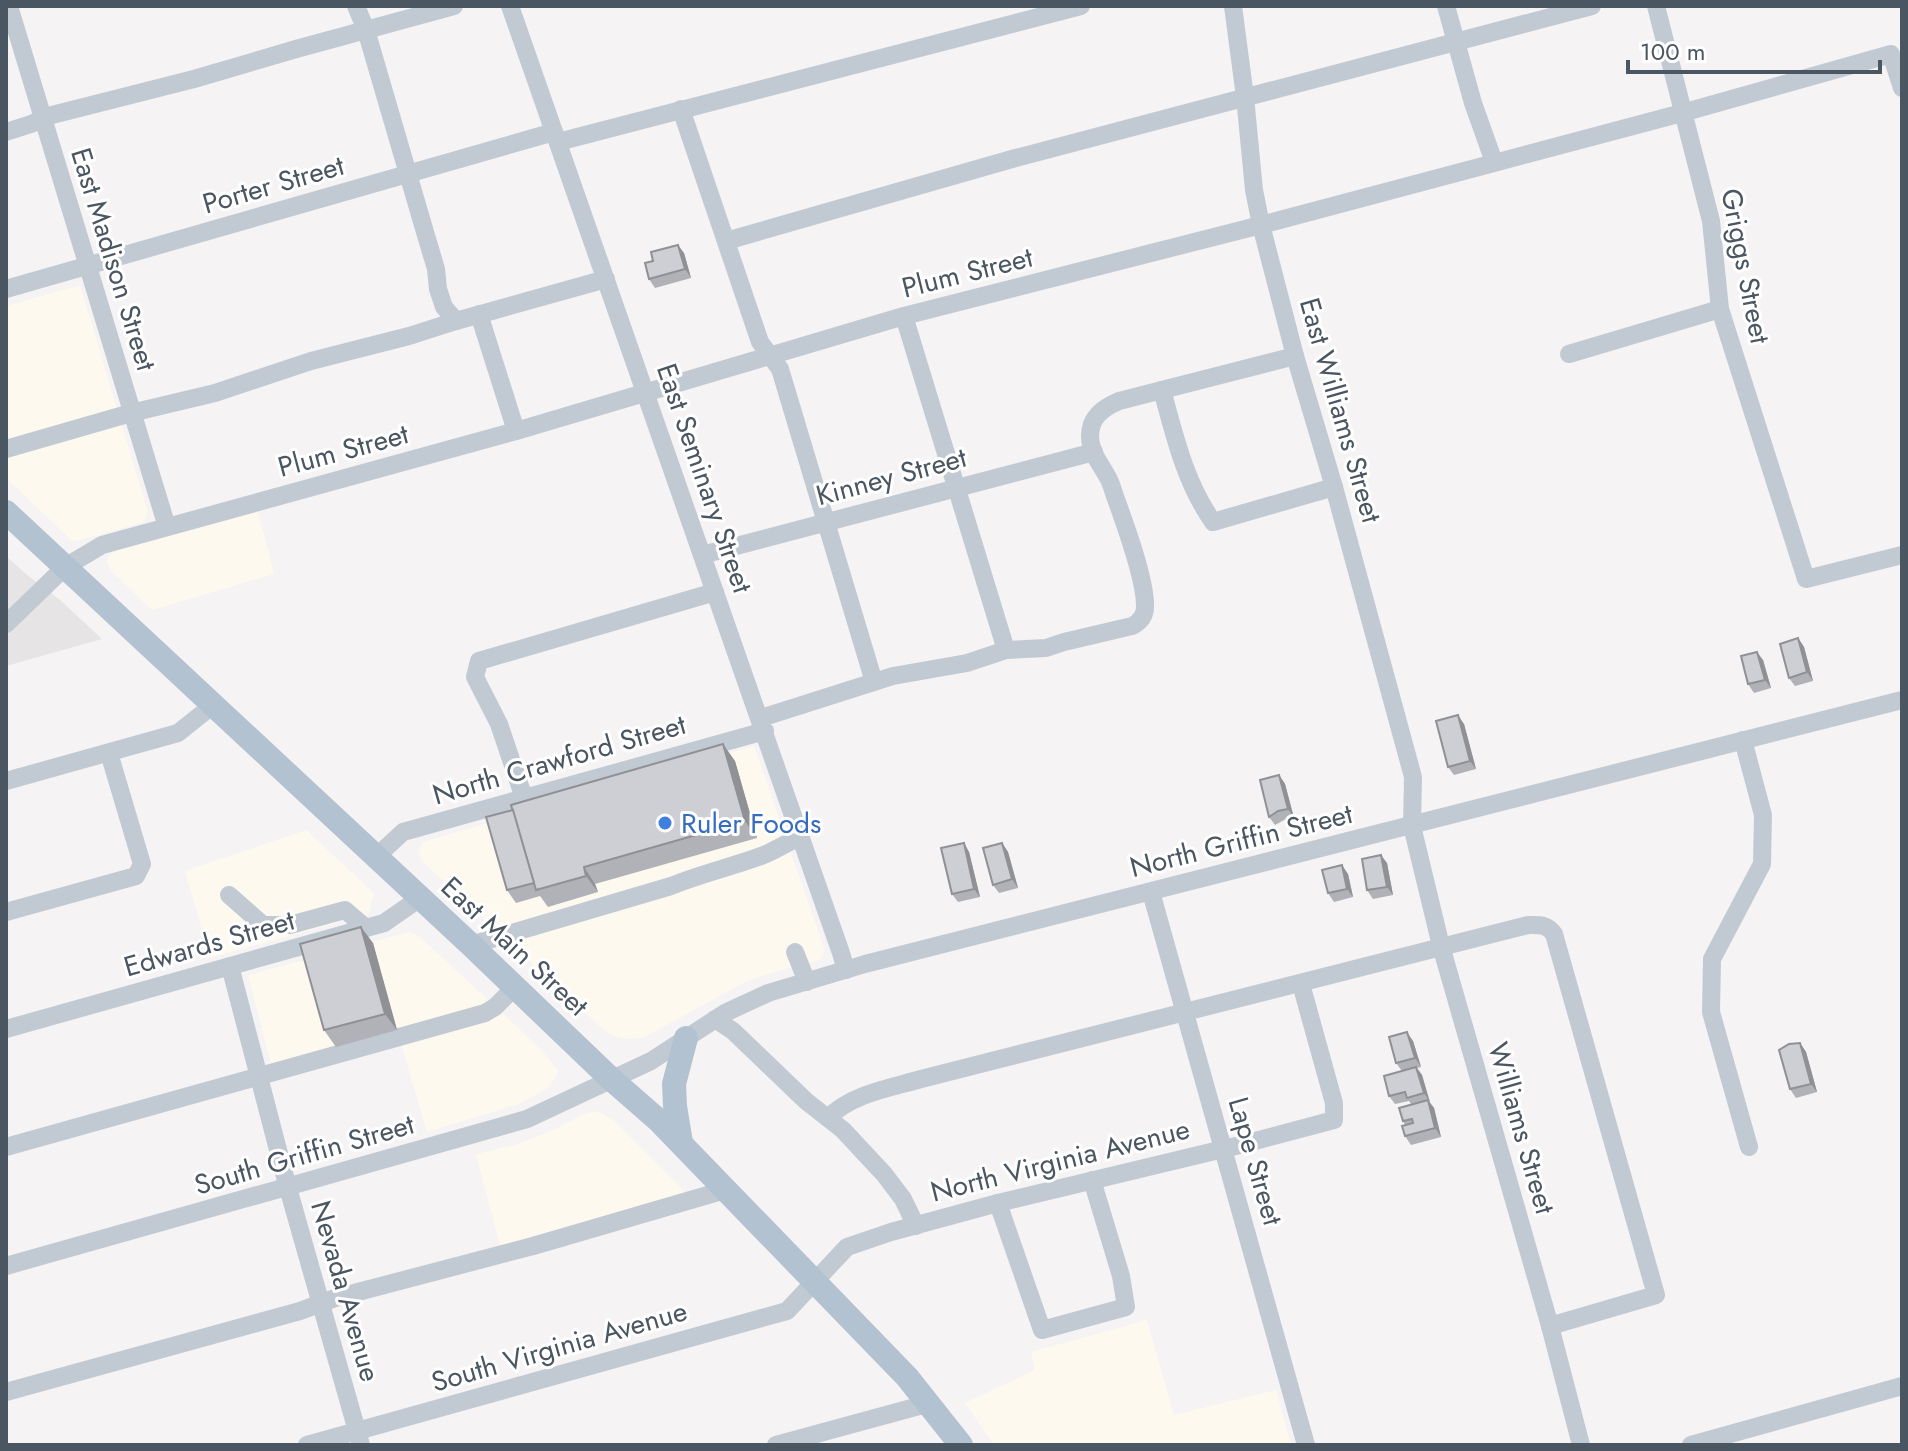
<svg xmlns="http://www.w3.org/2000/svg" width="1908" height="1451" font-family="Jost,sans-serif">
	<rect width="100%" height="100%" fill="#f5f3f3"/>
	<!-- commercial -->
	<g fill="#fdf9ef">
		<polygon points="80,285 148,512 144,522 81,540 72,541 6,478 6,306"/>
		<polygon points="258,512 274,574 152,610 111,571 107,562 109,555 116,551"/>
		<polygon points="754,746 825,951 820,960 771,973 745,982 643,1038 627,1039 611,1035 598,1025 423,862 418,851 423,842"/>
		<polygon points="306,830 374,893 369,914 210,958 185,871"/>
		<polygon points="410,932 419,936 541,1049 558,1071 555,1078 548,1088 519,1104 427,1132 399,1037 273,1072 248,975"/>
		<polygon points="598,1111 612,1119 692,1199 502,1254 476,1154 518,1144 558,1128 583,1114"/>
		<polygon points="1147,1320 1174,1415 1276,1390 1291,1445 994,1445 965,1403 1035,1370 1031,1352"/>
	</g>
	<!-- education -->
	<polygon fill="#e6e4e5" points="6,556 26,574 60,600 102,639 6,666"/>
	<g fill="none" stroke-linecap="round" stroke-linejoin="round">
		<!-- minor -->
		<g stroke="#c1cad2" stroke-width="18">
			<polyline points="9,6 167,527"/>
			<polyline points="356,6 366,30 425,232 436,269 438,289 444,307 456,321"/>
			<polyline points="510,6 841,953 846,970"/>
			<polyline points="1233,6 1245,97 1254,190 1261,225 1295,356 1334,487 1413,777 1412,826 1441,946 1550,1326 1581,1445"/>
			<polyline points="1446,6 1473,103 1494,162"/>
			<polyline points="1656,6 1711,221 1720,309 1806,579 1902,555"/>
			<polyline points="681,109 760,342 780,369 874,682"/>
			<polyline points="6,132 31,124 52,115 194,79 296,49 454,6"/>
			<polyline points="558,142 1081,6"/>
			<polyline points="726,241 1012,159 1592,6"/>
			<polyline points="6,289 554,132"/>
			<polyline points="479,314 516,431"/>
			<polyline points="904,316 1006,650"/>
			<polyline points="1569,354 1720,309"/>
			<path d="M1162 390C1175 437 1185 482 1213 522L1334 487"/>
			<polyline points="6,449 131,413 215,393 311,361 409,336 456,321 606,279"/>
			<polyline points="702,555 1094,452"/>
			<polyline points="6,624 65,567 102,545 516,431 904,316 1261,225 1682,113 1891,54 1902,88"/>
			<path d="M761 718 893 676 967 663 1006 650 1046 648 1064 642 1132 626C1140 622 1145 616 1145 607 1146 581 1125 524 1116 499 1113 491 1111 482 1107 476 1100 463 1090 452 1090 436 1090 417 1103 408 1119 401L1295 356"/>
			<polyline points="1743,740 1763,815 1762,864 1712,959 1711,1012 1749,1147"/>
			<polyline points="6,781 178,733 213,705"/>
			<polyline points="524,798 499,724 475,677 479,661 715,592"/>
			<polyline points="376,857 403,832 765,731"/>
			<polyline points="1151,892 1306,1445"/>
			<polyline points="229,895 263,925 290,925 345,910 366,928"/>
			<polyline points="6,912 136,876 142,864 109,753"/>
			<path d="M471 945 671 886C700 874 731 867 761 856 775 851 787 842 801 837"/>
			<polyline points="795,952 807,982"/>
			<polyline points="230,966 288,1188 361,1445"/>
			<polyline points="715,1019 733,1031 806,1101 843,1130 884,1174 903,1199 916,1226"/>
			<polyline points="6,1029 384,923 420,898"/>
			<path d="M828 1118C851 1094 890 1088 921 1079 1124 1029 1326 977 1528 925 1540 925 1547 924 1554 934L1656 1295 1550 1326"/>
			<polyline points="6,1147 485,1013 495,1007 515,987"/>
			<polyline points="998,1203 1042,1330 1126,1307 1121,1276 1092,1180"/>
			<polyline points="6,1266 527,1119 651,1061 725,1013 768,993 865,964 1902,700"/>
			<polyline points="6,1392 300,1311 335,1298 533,1246 725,1190"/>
			<polyline points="307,1445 787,1311 847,1247 891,1232 998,1203 1240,1145 1334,1120 1334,1103 1301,984"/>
			<polyline points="776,1445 930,1403"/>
			<polyline points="1691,1445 1902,1386"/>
		</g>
		<!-- major -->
		<g stroke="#b3c2d1" stroke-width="24">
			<polyline points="6,512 471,945 611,1079 658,1120 907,1377 961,1445"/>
			<polyline points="681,1143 675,1106 674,1084 686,1038"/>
		</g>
	</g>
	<!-- wall -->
	<g fill="#b0b2b7">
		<polygon points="684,253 691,278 655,288 649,279"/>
		<polygon points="1798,638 1804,647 1813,681 1795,686 1789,678"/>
		<polygon points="1763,660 1771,688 1754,693 1748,684"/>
		<polygon points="1464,724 1476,769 1454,775 1448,767"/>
		<polygon points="735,761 757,838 595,884 598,892 548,907 540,896 516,903 507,890"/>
		<polygon points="1279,775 1285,784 1294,818 1284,820 1275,825 1269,817"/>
		<polygon points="964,843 969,852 980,897 958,902 952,894"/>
		<polygon points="1002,843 1008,852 1018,888 999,893 993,885"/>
		<polygon points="1387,863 1393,895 1373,899 1367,890"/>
		<polygon points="1348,874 1353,897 1334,902 1328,893"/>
		<polygon points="373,943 397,1030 336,1047 324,1030"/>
		<polygon points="1413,1041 1421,1067 1417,1068 1422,1075 1429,1102 1434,1108 1441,1137 1411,1145 1405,1136 1405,1125 1403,1121 1411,1104 1409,1101 1395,1104 1389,1096 1402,1071 1396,1063"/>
		<polygon points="1800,1043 1806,1052 1817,1092 1796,1098 1790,1089"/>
	</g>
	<!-- shaded-wall -->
	<g fill="#909195">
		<polygon points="678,245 684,253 691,278 685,269"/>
		<polygon points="1798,638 1804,647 1813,681 1807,672"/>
		<polygon points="1757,652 1763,660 1771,688 1765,680"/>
		<polygon points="1458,715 1464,724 1476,769 1470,761"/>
		<polygon points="723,744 735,761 757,838 745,821"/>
		<polygon points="1279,775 1285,784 1294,818 1288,809"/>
		<polygon points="964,843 969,852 980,897 974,889"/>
		<polygon points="1002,843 1008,852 1018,888 1012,879"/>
		<polygon points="1381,855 1387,863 1393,895 1387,887"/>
		<polygon points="1342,865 1348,874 1353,897 1347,889"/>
		<polygon points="584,867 595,884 598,892 586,876"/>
		<polygon points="361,927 373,943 397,1030 385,1014"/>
		<polygon points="1407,1032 1413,1041 1421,1067 1415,1058"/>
		<polygon points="1800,1043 1806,1052 1817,1092 1811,1084"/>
		<polygon points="1416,1067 1422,1075 1430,1102 1424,1093"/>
		<polygon points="1428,1100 1434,1108 1441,1137 1435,1128"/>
	</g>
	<!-- building -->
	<g fill="#cdcfd5" stroke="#909195" stroke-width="2">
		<polygon points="678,245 685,269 649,279 645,263 653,261 651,252"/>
		<polygon points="1798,638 1807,672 1789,678 1780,644"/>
		<polygon points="1757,652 1765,680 1748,684 1741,656"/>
		<polygon points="1458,715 1470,761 1448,767 1436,721"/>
		<polygon points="723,744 745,821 584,867 586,876 536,890 511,805"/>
		<polygon points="1279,775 1288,809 1278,811 1269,817 1260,780"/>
		<polygon points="513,810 534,883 507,890 486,817"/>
		<polygon points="964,843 974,889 952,894 941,848"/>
		<polygon points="1002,843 1012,879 993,885 983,848"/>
		<polygon points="1381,855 1387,887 1367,890 1362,859"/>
		<polygon points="1342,865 1347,889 1328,893 1322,870"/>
		<polygon points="361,927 385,1014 324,1030 300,944"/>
		<polygon points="1407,1032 1415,1058 1396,1063 1389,1037"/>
		<polygon points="1800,1043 1811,1084 1790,1089 1779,1050 1789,1044"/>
		<polygon points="1416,1067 1424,1093 1407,1098 1405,1092 1389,1096 1384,1076"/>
		<polygon points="1428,1100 1435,1128 1405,1136 1402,1126 1413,1123 1412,1119 1403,1121 1399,1108"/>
	</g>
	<!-- markers -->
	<circle fill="#3f7fe0" stroke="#fff" stroke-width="3" cx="665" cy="823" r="8"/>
	<g text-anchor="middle" stroke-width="6" stroke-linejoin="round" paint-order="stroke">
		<!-- street labels -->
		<g font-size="28" fill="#4a5661" stroke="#fff">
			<text transform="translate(273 184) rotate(-16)" y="10">Porter Street</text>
			<text transform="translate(114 259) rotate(73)" y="10">East Madison Street</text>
			<text transform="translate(1746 266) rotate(79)" y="10">Griggs Street</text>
			<text transform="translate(967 272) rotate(-14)" y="10">Plum Street</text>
			<text transform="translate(1341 410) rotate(74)" y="10">East Williams Street</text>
			<text transform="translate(343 450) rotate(-15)" y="10">Plum Street</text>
			<text transform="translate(891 476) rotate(-15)" y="10">Kinney Street</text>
			<text transform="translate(705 478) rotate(71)" y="10">East Seminary Street</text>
			<text transform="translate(559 759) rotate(-16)" y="10">North Crawford Street</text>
			<text transform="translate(1241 840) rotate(-14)" y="10">North Griffin Street</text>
			<text transform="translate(209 943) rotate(-16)" y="10">Edwards Street</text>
			<text transform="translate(515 946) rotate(43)" y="10">East Main Street</text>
			<text transform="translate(1522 1128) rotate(74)" y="10">Williams Street</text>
			<text transform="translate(304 1154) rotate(-16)" y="10">South Griffin Street</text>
			<text transform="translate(1060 1160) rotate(-14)" y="10">North Virginia Avenue</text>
			<text transform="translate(1256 1161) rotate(74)" y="10">Lape Street</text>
			<text transform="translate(346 1291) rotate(74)" y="10">Nevada Avenue</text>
			<text transform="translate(559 1346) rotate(-16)" y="10">South Virginia Avenue</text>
		</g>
		<!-- shop labels -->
		<g font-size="28" fill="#366cbe" stroke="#fff" text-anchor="start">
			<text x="681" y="833">Ruler Foods</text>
		</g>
	</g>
	<!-- border -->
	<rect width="1908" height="1451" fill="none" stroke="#4a5661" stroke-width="16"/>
	<!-- scale -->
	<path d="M1628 60v12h252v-12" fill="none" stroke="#4a5661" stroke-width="4"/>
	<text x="1640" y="60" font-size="24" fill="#4a5661" stroke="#ffffff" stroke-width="6" paint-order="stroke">100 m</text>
</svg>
